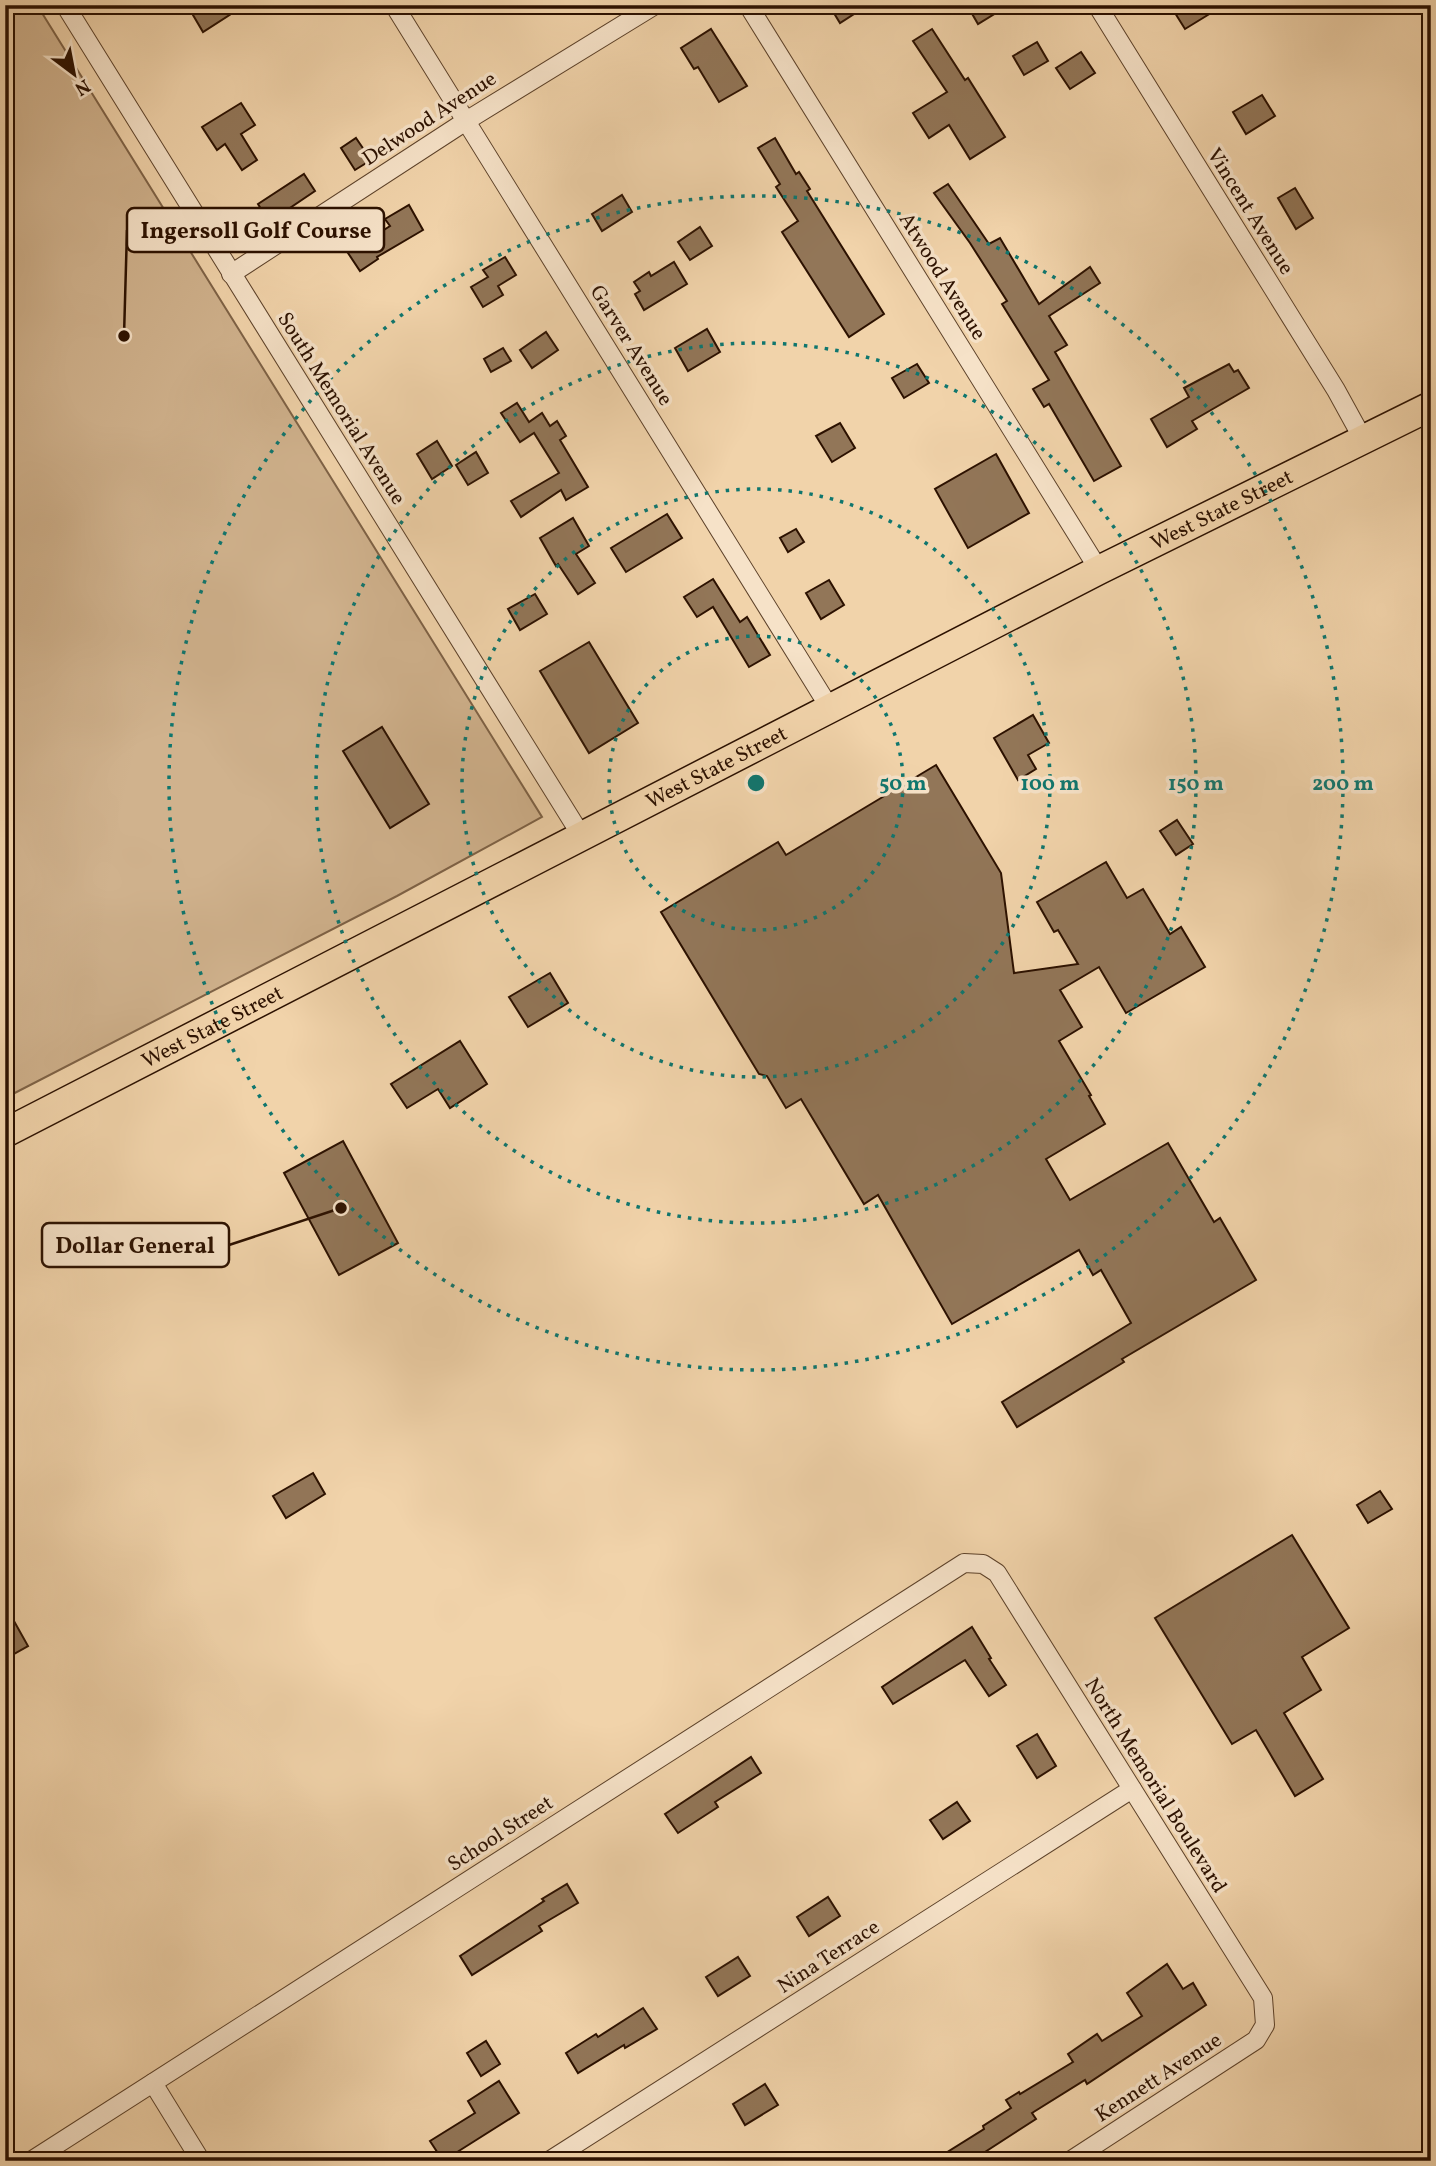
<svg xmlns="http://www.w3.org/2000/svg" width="1436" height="2166" font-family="Vollkorn,serif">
	<rect width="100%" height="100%" fill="#f1d3aa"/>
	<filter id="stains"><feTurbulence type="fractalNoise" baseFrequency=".00286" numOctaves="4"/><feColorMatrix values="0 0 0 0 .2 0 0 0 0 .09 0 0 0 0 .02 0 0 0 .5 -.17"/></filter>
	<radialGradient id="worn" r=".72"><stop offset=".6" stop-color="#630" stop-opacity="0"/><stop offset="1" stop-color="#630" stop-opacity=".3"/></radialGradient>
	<!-- green -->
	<polygon fill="#d0b28d" stroke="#7e6246" stroke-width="2" points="5,5 37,5 542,817 397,896 5,1098"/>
	<!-- building -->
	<g fill="#927658" stroke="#2c1100" stroke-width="2">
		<polygon points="208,5 245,5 203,32 193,15"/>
		<polygon points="829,5 868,5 840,23"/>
		<polygon points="967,5 1009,5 978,24"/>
		<polygon points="1170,5 1224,5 1185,29"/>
		<polygon points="711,29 747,86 719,102 698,67 694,69 681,48"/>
		<polygon points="932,29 965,80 968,78 1005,137 970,159 949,125 929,138 913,113 947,92 913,41"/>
		<polygon points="1037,42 1048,61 1024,75 1013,56"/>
		<polygon points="1081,52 1095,73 1070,89 1056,68"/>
		<polygon points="1262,95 1275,116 1246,134 1233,112"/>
		<polygon points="241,103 255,125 241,134 257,160 242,170 225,144 217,150 202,127"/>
		<polygon points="356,138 371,160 355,170 341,148"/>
		<polygon points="775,138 796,174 799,172 810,189 807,191 884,314 849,337 782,232 798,221 776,187 780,184 758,148"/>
		<polygon points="304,174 315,191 269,222 258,204"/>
		<polygon points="948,184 989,244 1000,238 1039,304 1090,267 1100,283 1049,316 1067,345 1055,352 1121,466 1094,481 1049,404 1044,407 1033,389 1049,380 1002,304 1007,301 970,243 934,193"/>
		<polygon points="1295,188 1313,218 1296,229 1278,198"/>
		<polygon points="622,195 632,212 602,231 592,214"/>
		<polygon points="409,205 423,230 377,257 378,259 360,271 348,253 390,226 385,219"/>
		<polygon points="700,227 712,246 690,260 678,242"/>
		<polygon points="505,257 516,275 498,286 503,295 483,307 471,287 488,277 483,270"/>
		<polygon points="674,262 687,284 644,310 635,294 640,291 634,282 649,272 651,276"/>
		<polygon points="707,329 720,352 688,371 675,348"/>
		<polygon points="546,332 558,350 532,368 520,350"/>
		<polygon points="503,348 511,361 491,372 484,359"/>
		<polygon points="917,364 929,383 904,398 892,378"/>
		<polygon points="1229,364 1234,372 1238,370 1249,388 1192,421 1197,429 1167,447 1151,419 1189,397 1184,388"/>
		<polygon points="517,403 529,422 542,413 550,426 557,421 566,436 560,440 588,487 566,500 561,490 521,517 511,501 559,473 534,433 520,442 501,413"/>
		<polygon points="840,423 855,448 832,462 816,436"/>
		<polygon points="437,441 452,466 432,479 417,454"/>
		<polygon points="476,452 488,473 468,485 456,465"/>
		<polygon points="996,454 1029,513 968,548 935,489"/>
		<polygon points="667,514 682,538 626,572 611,548"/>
		<polygon points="573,518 589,546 576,554 595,583 578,594 558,564 556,566 540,538"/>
		<polygon points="796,529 804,542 788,552 780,538"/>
		<polygon points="713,579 740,622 747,617 770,655 749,667 713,607 697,617 684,597"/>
		<polygon points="829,580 844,605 821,619 806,593"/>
		<polygon points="535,594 547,614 520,630 508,609"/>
		<polygon points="589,642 638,723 589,753 540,671"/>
		<polygon points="1033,715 1049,743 1028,755 1036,769 1018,780 994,738"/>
		<polygon points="382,727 429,804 390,828 343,751"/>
		<polygon points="936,765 1001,873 1014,973 1078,964 1058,930 1054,932 1037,902 1106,862 1127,898 1143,889 1170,934 1181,927 1205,967 1126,1013 1099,967 1060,990 1082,1027 1059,1041 1091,1095 1089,1096 1105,1124 1046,1159 1070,1200 1168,1143 1214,1222 1220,1218 1256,1280 1122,1359 1124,1362 1017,1427 1002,1402 1131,1323 1101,1270 1093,1275 1079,1250 952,1324 878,1195 864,1204 801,1099 786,1108 767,1076 759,1074 661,912 778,842 786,855"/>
		<polygon points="1177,820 1193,844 1176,855 1160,831"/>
		<polygon points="550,973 568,1003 528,1027 509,997"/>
		<polygon points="460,1041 487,1084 450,1108 438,1089 407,1108 391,1084"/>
		<polygon points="343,1141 398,1243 339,1275 284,1173"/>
		<polygon points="313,1473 325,1494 286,1518 273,1496"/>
		<polygon points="1380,1491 1392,1509 1368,1523 1357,1505"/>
		<polygon points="1292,1535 1349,1628 1302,1657 1321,1690 1284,1713 1323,1779 1295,1796 1256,1730 1232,1744 1155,1618"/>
		<polygon points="5,1605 28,1646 5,1659"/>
		<polygon points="972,1627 991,1658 989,1659 1006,1685 989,1696 965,1660 893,1704 882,1687"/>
		<polygon points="1037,1734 1056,1766 1037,1778 1017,1746"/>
		<polygon points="751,1757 761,1773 715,1802 718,1807 678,1833 665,1814"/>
		<polygon points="957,1802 970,1821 943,1839 930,1820"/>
		<polygon points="567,1884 578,1903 539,1926 542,1931 472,1975 460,1956 544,1901 542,1899"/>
		<polygon points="828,1897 840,1916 809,1936 797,1917"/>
		<polygon points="738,1957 750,1976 718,1996 706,1977"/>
		<polygon points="1167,1964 1183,1989 1193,1983 1206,2005 1087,2084 1085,2080 1032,2113 1036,2119 971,2161 933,2161 984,2129 983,2126 1011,2108 1006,2100 1019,2092 1020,2094 1073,2062 1068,2054 1097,2034 1102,2041 1142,2016 1127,1993"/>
		<polygon points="643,2008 657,2029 625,2048 624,2045 578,2073 566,2053 596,2034 598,2037"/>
		<polygon points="486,2041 500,2064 481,2076 467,2053"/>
		<polygon points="499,2081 519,2113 443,2161 430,2141 475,2113 468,2101"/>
		<polygon points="765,2084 778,2105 745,2125 733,2104"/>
	</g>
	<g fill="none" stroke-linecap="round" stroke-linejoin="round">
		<defs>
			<g id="minor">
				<polyline points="65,5 581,835"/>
				<polyline points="394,5 831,710"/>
				<polyline points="748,5 1099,570"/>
				<polyline points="1097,5 1336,390 1364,441"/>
				<polyline points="231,274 466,121 655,5"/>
				<polyline points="153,2083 201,2161"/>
				<polyline points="31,2161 964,1563 983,1564 997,1573 1263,1998 1265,2025 1256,2040 1070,2161"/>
				<polyline points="549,2161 1132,1789"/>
			</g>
			<g id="primary">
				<path id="s1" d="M5 1133 1099 570 1431 406"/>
			</g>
		</defs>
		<!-- minor casing -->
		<use href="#minor" stroke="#5d422a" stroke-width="20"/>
		<!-- primary casing -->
		<use href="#primary" stroke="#2c1100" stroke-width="31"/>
		<!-- minor -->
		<use href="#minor" stroke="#f6e2c8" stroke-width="18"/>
		<!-- primary -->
		<use href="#primary" stroke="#f1d3aa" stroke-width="28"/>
	</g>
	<!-- distance rings -->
	<g fill="none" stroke="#0f766e" stroke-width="3.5" stroke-dasharray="3.5 7">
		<circle cx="756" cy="783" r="147"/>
		<circle cx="756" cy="783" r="294"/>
		<circle cx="756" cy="783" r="440"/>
		<circle cx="756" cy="783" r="587"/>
	</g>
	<g text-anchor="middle" stroke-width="7" stroke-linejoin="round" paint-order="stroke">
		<!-- street labels -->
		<g font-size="21" fill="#2c1100" stroke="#f6e2c8">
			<text transform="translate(429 118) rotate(-33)" y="7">Delwood Avenue</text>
			<text transform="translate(1251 211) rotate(58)" y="7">Vincent Avenue</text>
			<text transform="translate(943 276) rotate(58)" y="7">Atwood Avenue</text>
			<text transform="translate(632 345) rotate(58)" y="7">Garver Avenue</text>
			<text transform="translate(342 408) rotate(58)" y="7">South Memorial Avenue</text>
			<text dy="7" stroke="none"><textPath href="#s1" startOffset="1367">West State Street</textPath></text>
			<text dy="7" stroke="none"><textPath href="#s1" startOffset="800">West State Street</textPath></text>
			<text dy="7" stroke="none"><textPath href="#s1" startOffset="233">West State Street</textPath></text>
			<text transform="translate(1156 1785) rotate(58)" y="7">North Memorial Boulevard</text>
			<text transform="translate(500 1833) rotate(-33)" y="7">School Street</text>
			<text transform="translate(828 1956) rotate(-33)" y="7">Nina Terrace</text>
			<text transform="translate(1158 2077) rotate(-33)" y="7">Kennett Avenue</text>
		</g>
	</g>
	<circle cx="756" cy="783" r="10" fill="#0f766e" stroke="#f6e2c8" stroke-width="3.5"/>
	<g font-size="21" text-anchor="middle" font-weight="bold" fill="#0f766e" stroke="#f6e2c8" stroke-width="7" stroke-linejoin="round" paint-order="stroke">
		<text x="903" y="790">50 m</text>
		<text x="1050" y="790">100 m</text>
		<text x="1196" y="790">150 m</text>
		<text x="1343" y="790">200 m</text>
	</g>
	<!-- callouts -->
	<path fill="none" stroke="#2c1100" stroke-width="2.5" d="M124 336L127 230M341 1208L229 1245"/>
	<g fill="#2c1100" stroke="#f6e2c8" stroke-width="2.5">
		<circle cx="124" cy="336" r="7"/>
		<circle cx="341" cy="1208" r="7"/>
	</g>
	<g fill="#f6e2c8" stroke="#2c1100" stroke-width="2.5">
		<rect x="127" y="208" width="257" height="44" rx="7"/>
		<rect x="42" y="1223" width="187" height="44" rx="7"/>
	</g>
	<g font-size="23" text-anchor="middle" font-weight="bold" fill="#2c1100">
		<text x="256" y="238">Ingersoll Golf Course</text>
		<text x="135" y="1253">Dollar General</text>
	</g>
	<!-- margin -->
	<rect width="1436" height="2166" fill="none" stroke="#f1d3aa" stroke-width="28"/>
	<rect x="7" y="7" width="1422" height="2152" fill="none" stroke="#2c1100" stroke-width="3.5"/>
	<rect x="14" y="14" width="1408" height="2138" fill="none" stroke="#2c1100" stroke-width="2"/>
	<!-- north arrow -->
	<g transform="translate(74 74) rotate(148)" stroke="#f6e2c8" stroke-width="5" paint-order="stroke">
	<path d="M0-5L12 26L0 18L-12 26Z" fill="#2c1100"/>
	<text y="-10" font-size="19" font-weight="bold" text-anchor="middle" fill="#2c1100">N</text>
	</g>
	<rect width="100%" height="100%" filter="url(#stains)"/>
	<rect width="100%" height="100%" fill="url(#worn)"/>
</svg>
